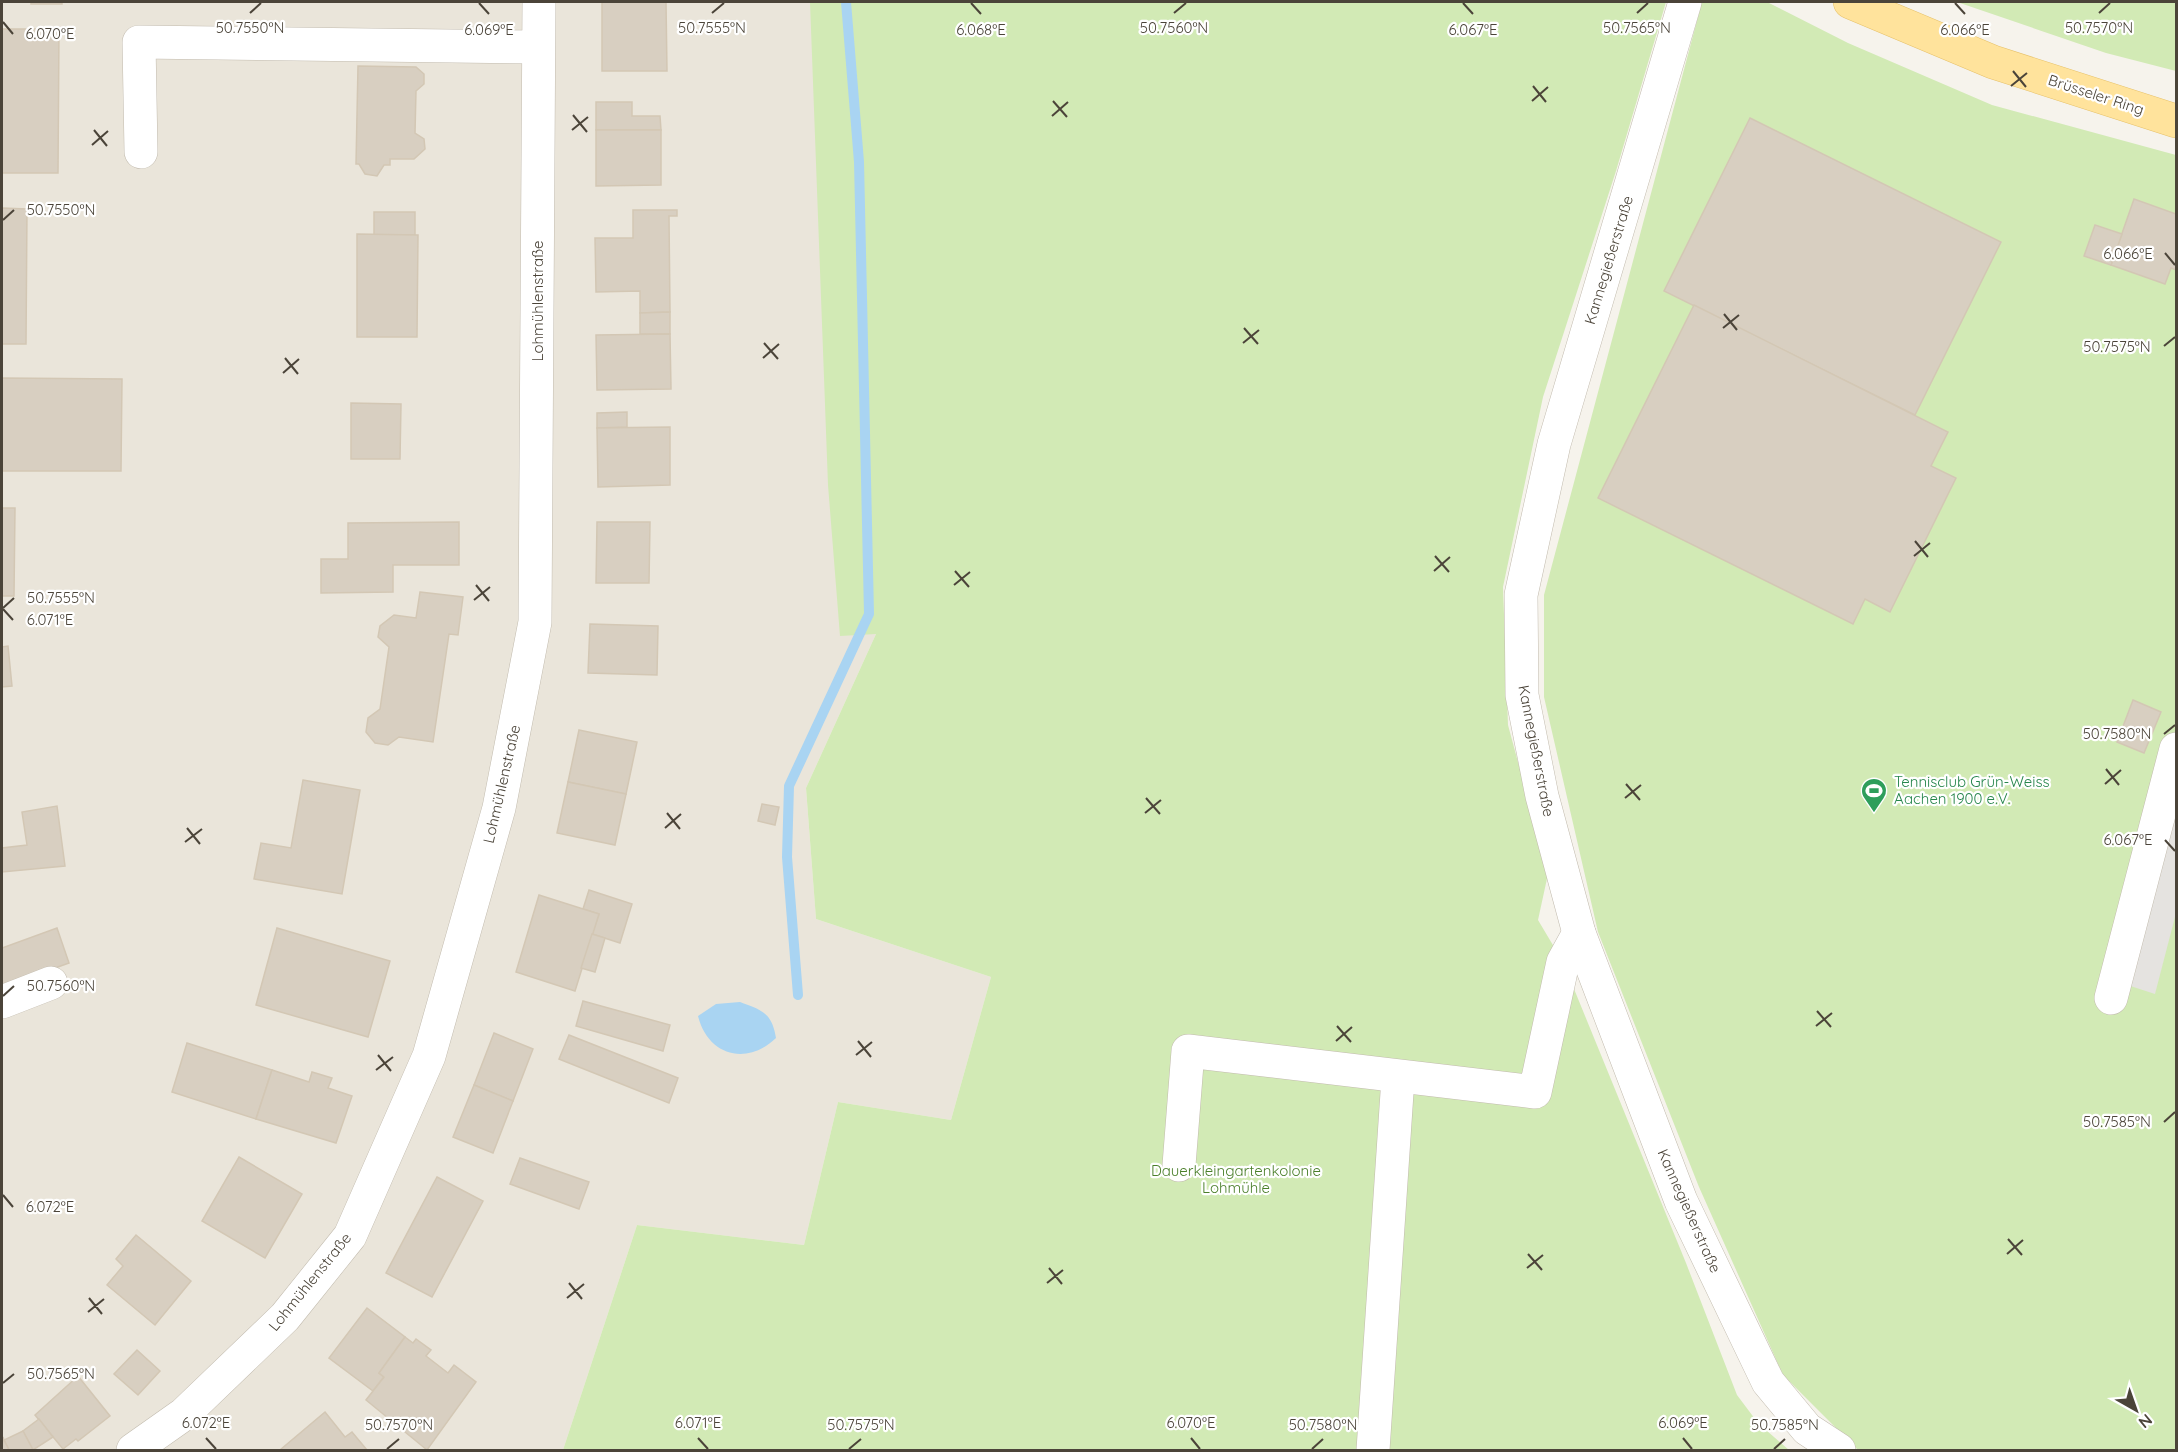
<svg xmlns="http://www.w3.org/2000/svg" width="2178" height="1452" font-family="Quicksand,sans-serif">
	<rect width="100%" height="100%" fill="#f6f3ec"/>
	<!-- residential -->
	<polygon fill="#eae5da" points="2,2 883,2 876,634 806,788 816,919 991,977 951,1120 838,1102 804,1245 637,1225 563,1450 2,1450"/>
	<!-- green -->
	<g fill="#d2eab5">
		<polygon points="810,2 1666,2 1616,171 1543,397 1503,587 1508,725 1548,874 1538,920 1563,962 1686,1263 1737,1395 1758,1423 1789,1450 563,1450 637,1225 804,1245 838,1102 951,1120 991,977 816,919 806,788 876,634 840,636 828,485"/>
		<polygon points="1702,2 1767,2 1848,43 1992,105 2176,155 2176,1450 1858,1450 1783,1375 1699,1187 1598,932 1544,697 1544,595"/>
		<polygon points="1957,2 2176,2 2176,71 2106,53"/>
	</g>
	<!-- parking -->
	<polygon fill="#e5e3e0" points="2176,749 2176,913 2155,994 2115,981"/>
	<!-- water -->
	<path fill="#a9d4f2" d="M740 1002C762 1010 772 1013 776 1038 747 1066 708 1056 698 1016L716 1004Z"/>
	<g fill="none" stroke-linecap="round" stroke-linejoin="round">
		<!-- stream -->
		<polyline stroke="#a9d4f2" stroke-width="10" points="798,995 787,857 789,786 869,614 859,162 846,2"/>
	</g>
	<!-- building -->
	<g fill="#d8cfc1" stroke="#d3c7b4" stroke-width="1.5">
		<rect x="31" y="2" width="31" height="2"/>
		<polygon points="602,2 666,2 667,71 602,71"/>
		<polygon points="2,29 59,29 58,173 2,173"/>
		<polygon points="358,66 416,67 424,74 424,84 416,91 415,133 424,139 425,149 414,159 390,159 390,165 384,165 377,176 365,174 359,164 356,164"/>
		<polygon points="596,102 632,102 632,116 660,116 661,130 596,130"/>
		<polygon points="1750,118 2001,242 1915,415 1664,291"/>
		<polygon points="596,130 661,130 661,185 596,186"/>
		<polygon points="2134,199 2176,214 2176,270 2171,268 2165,284 2111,265"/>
		<polygon points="2,208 27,209 26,344 2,344"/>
		<polygon points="633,210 677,210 677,216 669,216 670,312 640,313 640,291 596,292 595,238 633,238"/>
		<rect x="374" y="212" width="41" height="23"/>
		<polygon points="2095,225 2122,234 2111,265 2084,256"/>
		<polygon points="357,234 418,235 417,337 357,337"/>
		<polygon points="1694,305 1948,432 1931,466 1956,478 1890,612 1865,599 1853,624 1598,498"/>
		<polygon points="670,312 670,334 640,334 640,313"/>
		<polygon points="670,334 671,389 597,390 596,335"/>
		<polygon points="2,378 122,379 121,471 2,471"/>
		<polygon points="351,403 401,404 400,459 351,459"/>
		<polygon points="627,412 627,427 597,428 597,413"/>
		<polygon points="670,427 670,485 598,487 597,428"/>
		<polygon points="2,508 15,508 14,596 2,596"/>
		<polygon points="459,522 459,565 393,565 393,592 321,593 321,559 348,559 348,523"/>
		<polygon points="597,522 650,522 649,583 596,583"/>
		<polygon points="420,592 463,597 458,635 449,634 433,742 399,737 388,745 375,743 366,732 368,718 380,709 389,647 378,637 380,626 394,615 416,618"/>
		<polygon points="590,624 658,626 657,675 588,673"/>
		<polygon points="8,646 12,686 2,687 2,647"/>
		<polygon points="2133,700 2161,712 2144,753 2117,742"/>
		<polygon points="579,730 637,742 626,794 568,782"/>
		<polygon points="303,780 360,790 342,894 254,879 261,843 291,848"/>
		<polygon points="568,782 626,794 615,845 557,833"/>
		<polygon points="762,804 779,807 775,825 758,821"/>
		<polygon points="57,806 65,866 2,872 2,848 27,845 22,812"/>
		<polygon points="589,890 632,904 620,943 592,934 599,914 583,909"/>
		<polygon points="539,895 599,914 575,991 516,972"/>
		<polygon points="57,928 69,963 2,987 2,948"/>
		<polygon points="277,928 390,961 368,1037 256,1005"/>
		<polygon points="592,934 605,938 595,972 581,968"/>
		<polygon points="583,1001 670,1025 663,1051 576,1026"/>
		<polygon points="494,1033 533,1049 513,1101 474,1085"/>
		<polygon points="569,1035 678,1078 669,1103 559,1059"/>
		<polygon points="187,1043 272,1070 256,1119 172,1092"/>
		<polygon points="272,1070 309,1082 312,1072 332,1078 328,1088 352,1096 336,1143 256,1119"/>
		<polygon points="474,1085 513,1101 493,1153 453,1137"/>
		<polygon points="239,1157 302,1194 265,1258 202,1221"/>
		<polygon points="520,1158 589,1182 579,1209 510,1184"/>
		<polygon points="437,1177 483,1201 432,1297 386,1273"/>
		<polygon points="136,1235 191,1281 155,1325 107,1285 123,1266 116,1259"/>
		<polygon points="367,1308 405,1337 379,1373 384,1377 373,1391 329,1358"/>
		<polygon points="405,1337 413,1343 416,1339 431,1350 426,1356 448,1373 454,1365 476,1382 427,1450 366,1400 384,1377 379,1373"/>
		<polygon points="137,1350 160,1371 138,1395 114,1374"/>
		<polygon points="78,1376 110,1416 78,1441 76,1439 63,1449 35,1415"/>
		<polygon points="325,1412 345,1437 352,1432 367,1450 280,1450"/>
		<polygon points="39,1419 53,1437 33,1450 23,1431"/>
		<polygon points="23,1431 33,1450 9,1450 4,1440"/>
		<polygon points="3,1437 4,1440 9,1450 2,1450"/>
	</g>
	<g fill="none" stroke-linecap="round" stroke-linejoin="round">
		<defs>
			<g id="minor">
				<polyline points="1685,2 1554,444 1521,595 1522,695 1542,796 1579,933 1681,1201 1768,1382 1807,1429 1839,1450"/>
				<polyline points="141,152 139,42 537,47"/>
				<polyline points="2111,998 2176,749"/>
				<polyline points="2,1002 51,983"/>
				<polyline points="1179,1165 1188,1051 1535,1092 1563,962 1579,933"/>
				<polyline points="133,1450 184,1414 285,1317 350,1236 429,1056 499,808 535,622 539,2"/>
				<polyline points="1373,1450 1398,1078"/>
			</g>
			<polyline id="major" points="1850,2 1993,62 2176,121"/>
		</defs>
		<!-- minor casing -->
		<use href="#minor" stroke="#c2bbae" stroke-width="34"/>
		<!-- major casing -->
		<use href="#major" stroke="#e6c16a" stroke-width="34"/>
		<!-- minor -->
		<use href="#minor" stroke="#fff" stroke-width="33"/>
		<!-- major -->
		<use href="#major" stroke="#ffe39c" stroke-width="33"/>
	</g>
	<!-- ticks -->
	<path fill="none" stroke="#4b4439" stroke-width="2" d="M479 3 489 14M971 3 981 14M1463 3 1473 14M1955 3 1965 14M250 13 261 3M712 13 724 3M1174 13 1186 3M1637 13 1648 3M2099 13 2110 3M3 22 13 34M2013 71 2026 87M1533 86 1546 102M2011 86 2027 73M1053 101 1067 117M1532 101 1548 87M573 115 587 132M1052 116 1068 102M94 130 107 146M572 130 588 117M92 145 108 131M3 220 14 210M2165 253 2175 265M1724 314 1737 330M1244 328 1258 344M1723 328 1739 315M764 343 778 359M1243 343 1259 330M2164 346 2175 337M285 358 298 374M763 358 779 344M283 373 299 359M1915 541 1928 557M1435 556 1449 572M1914 556 1930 543M955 571 969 587M1434 571 1450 557M476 585 489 601M954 585 970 572M474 600 490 587M3 608 14 598M3 609 13 620M2164 734 2175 725M2106 769 2119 785M1626 784 1640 800M2105 784 2121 770M1146 798 1160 814M1625 798 1641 785M667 813 680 829M1145 813 1161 800M187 828 200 844M665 828 681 814M2165 840 2175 851M185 842 202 829M3 996 14 986M1817 1011 1831 1027M1337 1026 1351 1042M1816 1026 1832 1013M858 1041 871 1057M1336 1041 1352 1027M378 1055 391 1071M856 1055 872 1042M376 1070 393 1057M2164 1122 2175 1112M3 1195 13 1207M2008 1239 2022 1255M1528 1254 1542 1270M2007 1254 2023 1240M1049 1268 1062 1284M1527 1268 1543 1255M569 1283 582 1299M1047 1283 1063 1270M89 1298 102 1314M567 1298 584 1284M88 1312 104 1299M3 1383 14 1374M206 1438 216 1449M698 1438 708 1449M1191 1438 1200 1449M1683 1438 1692 1449M387 1449 399 1439M849 1449 861 1439M1312 1449 1323 1439M1774 1449 1785 1439"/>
	<!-- icons -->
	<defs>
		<symbol id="stadium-pin" viewBox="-11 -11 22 30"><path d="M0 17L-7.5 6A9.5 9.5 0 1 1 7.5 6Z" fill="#2e9e5b" stroke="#fff"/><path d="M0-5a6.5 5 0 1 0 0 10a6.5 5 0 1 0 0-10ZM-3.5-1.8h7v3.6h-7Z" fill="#fff"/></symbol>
	</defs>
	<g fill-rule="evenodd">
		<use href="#stadium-pin" x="1859" y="776" width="30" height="40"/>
	</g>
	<g text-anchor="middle" stroke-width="4.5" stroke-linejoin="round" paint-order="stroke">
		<!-- street labels -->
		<g font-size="15" fill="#4b4439" stroke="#fff">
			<text transform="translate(2096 95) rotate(18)" y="5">Brüsseler Ring</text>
			<text transform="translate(1609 260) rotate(-73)" y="5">Kannegießerstraße</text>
			<text transform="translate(538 301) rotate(-90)" y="5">Lohmühlenstraße</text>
			<text transform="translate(1536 751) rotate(79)" y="5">Kannegießerstraße</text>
			<text transform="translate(502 784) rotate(-77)" y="5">Lohmühlenstraße</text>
			<text transform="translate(1689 1211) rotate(66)" y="5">Kannegießerstraße</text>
			<text transform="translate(310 1282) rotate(-51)" y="5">Lohmühlenstraße</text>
		</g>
		<!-- leisure labels -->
		<g font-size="15" fill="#27864d" stroke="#fff" text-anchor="start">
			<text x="1894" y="787">Tennisclub Grün-Weiss<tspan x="1894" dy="17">Aachen 1900 e.V.</tspan></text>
		</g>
		<!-- park labels -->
		<g font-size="15" fill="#4a7f2a" stroke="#fff">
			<text x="1236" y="1176">Dauerkleingartenkolonie<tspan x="1236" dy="17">Lohmühle</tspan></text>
		</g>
	</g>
	<g font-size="15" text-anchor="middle" fill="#4b4439" stroke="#fff" stroke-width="4.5" stroke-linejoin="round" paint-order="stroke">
		<text x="250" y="33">50.7550°N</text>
		<text x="712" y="33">50.7555°N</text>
		<text x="1174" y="33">50.7560°N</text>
		<text x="1637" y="33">50.7565°N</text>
		<text x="2099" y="33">50.7570°N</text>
		<text x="1965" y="35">6.066°E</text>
		<text x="489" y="35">6.069°E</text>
		<text x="981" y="35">6.068°E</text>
		<text x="1473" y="35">6.067°E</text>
		<text x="50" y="39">6.070°E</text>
		<text x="61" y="215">50.7550°N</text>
		<text x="2128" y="259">6.066°E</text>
		<text x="2117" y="352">50.7575°N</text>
		<text x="61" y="603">50.7555°N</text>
		<text x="50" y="625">6.071°E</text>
		<text x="2117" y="739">50.7580°N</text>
		<text x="2128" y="845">6.067°E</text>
		<text x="61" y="991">50.7560°N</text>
		<text x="2117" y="1127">50.7585°N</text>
		<text x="50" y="1212">6.072°E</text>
		<text x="61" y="1379">50.7565°N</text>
		<text x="206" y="1428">6.072°E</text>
		<text x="698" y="1428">6.071°E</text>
		<text x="1191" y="1428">6.070°E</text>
		<text x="1683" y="1428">6.069°E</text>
		<text x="399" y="1430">50.7570°N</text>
		<text x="861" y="1430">50.7575°N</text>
		<text x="1323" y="1430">50.7580°N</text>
		<text x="1785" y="1430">50.7585°N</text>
	</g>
	<!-- border -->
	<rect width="2178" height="1452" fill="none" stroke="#4b4439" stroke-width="6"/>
	<!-- north arrow -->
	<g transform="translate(2136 1410) rotate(140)" stroke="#ffffff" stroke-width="4.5" paint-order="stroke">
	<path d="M0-4.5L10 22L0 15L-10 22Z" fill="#4b4439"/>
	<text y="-9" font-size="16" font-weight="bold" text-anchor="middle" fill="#4b4439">N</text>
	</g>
</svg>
